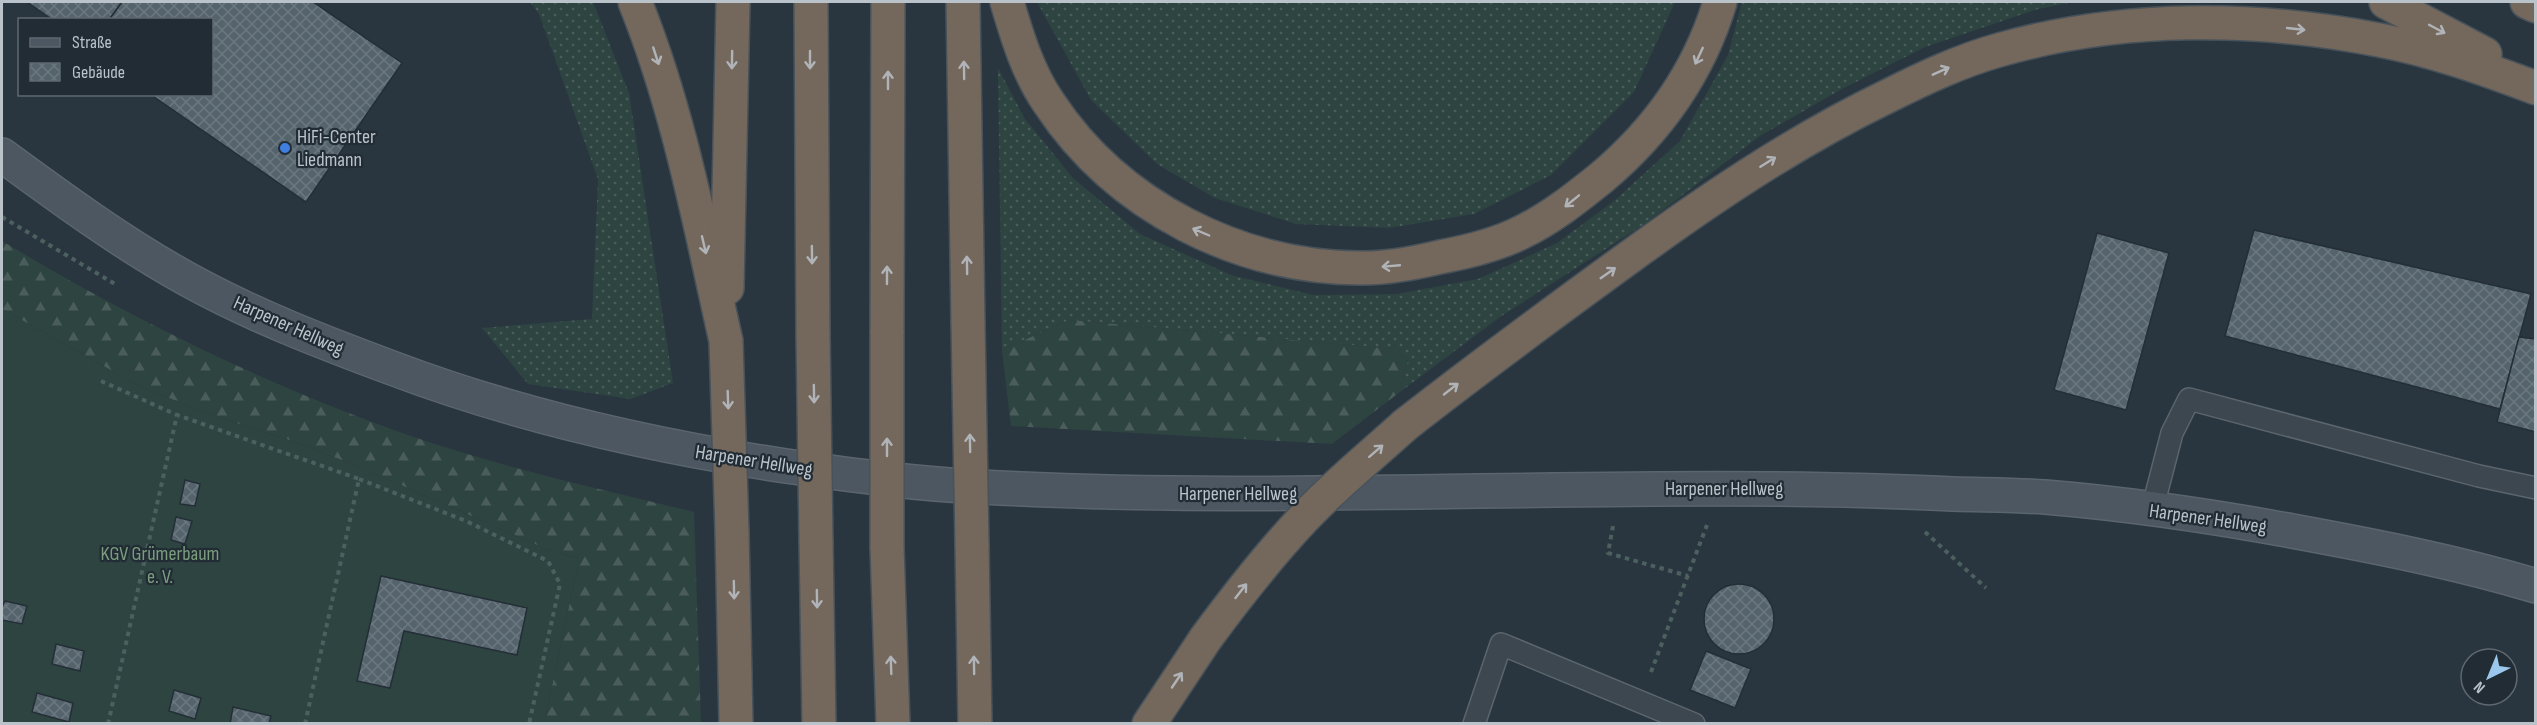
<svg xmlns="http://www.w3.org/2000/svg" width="2537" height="725" font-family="'Sofia Sans Condensed',sans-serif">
	<defs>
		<pattern id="grass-dots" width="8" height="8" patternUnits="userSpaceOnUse" patternTransform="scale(1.5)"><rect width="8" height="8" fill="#2e4441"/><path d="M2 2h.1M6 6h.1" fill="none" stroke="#4a5d5b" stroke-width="1.8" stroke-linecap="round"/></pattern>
		<pattern id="forest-firs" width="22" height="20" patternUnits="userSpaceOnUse" patternTransform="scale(1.5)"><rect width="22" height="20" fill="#2e4441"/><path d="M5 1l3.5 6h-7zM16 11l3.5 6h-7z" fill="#4a5d5b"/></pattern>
		<pattern id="building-cross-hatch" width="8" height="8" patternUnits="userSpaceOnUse" patternTransform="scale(1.5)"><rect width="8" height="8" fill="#55636c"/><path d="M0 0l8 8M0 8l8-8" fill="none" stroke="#6b7880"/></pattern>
	</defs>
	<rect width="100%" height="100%" fill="#29363f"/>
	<!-- grass -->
	<g fill="url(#grass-dots)">
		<polygon points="530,2 593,2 629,93 673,383 631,399 528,384 482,328 592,319 598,179 539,14"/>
		<polygon points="1037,2 1675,2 1634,92 1551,175 1474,214 1389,228 1296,224 1215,198 1157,164 1091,100"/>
		<polygon points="1742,2 2074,2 2038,9 1925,47 1840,90 1760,136 1646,223 1500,317 1400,392 1408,360 1394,349 1069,320 1002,350 998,68 1025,119 1073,178 1140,234 1231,275 1313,295 1397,294 1478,279 1557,243 1614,201 1680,141 1728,55"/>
	</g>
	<!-- forest -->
	<g fill="url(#forest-firs)">
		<path d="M2 241C130 318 264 384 405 434 499 467 597 488 694 512L701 723H544L579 559 546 549 362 468 292 441 208 414 139 386 2 309Z"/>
		<polygon points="1069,320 1394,349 1408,360 1400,392 1332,444 1011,426 1002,350"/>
	</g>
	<!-- garden -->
	<polygon fill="#2e4441" points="2,309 139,386 208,414 292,441 362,468 546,549 579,559 544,723 2,723"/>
	<!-- building -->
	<g fill="url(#building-cross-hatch)" stroke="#242e37" stroke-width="1.5">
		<polygon points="27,2 122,2 109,20 53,20"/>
		<polygon points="122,2 313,2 402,63 306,202 150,94 212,94 212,20 109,20"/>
		<polygon points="2254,230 2531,294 2500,409 2225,336"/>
		<polygon points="2097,233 2169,253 2126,410 2054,390"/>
		<polygon points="2519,337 2536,339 2536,432 2497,422"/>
		<polygon points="185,480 200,484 195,506 180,504"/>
		<polygon points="176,517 192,521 185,544 171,540"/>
		<polygon points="381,576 527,608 517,655 404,631 390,688 357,681"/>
		<circle cx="1739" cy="619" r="35"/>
		<polygon points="5,601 27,606 22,624 2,620 2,607"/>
		<polygon points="56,644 84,651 80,671 52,664"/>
		<polygon points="1706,651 1751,669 1735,708 1690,690"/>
		<polygon points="174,690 201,698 195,719 169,711"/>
		<polygon points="37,693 73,703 69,722 32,712"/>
		<polygon points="233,707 271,716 269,724 230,724"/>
	</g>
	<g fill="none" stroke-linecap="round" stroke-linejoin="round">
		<defs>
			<g id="lane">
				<polyline points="2152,510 2172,433 2189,399 2479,476 2536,488"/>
				<polyline points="1474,724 1501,644 1694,724"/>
			</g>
			<path id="secondary" d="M2 155C62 199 122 243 187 279 252 315 322 342 392 368 519 416 652 446 786 466 851 475 916 484 982 487 1306 505 1630 478 1953 494 1984 495 2015 495 2045 497 2128 504 2211 516 2292 531 2374 546 2456 562 2536 586"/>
			<g id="highway">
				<path d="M635 2C679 111 700 226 726 341"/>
				<polyline points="811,2 813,335"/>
				<polyline points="963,2 968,323"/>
				<path d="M1007 2C1017 36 1028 73 1049 103 1117 206 1240 269 1364 268 1389 268 1415 263 1440 257 1467 252 1497 245 1522 232 1551 218 1576 198 1601 178 1657 131 1699 72 1720 2"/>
				<polyline points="2386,2 2485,54"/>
				<polyline points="2527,2 2536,6"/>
				<polyline points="727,288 733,2"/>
				<polyline points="887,334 888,2"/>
				<path d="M1405 425C1483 364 1562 306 1642 248 1721 191 1801 138 1888 96 1924 78 1960 61 1999 50 2122 15 2254 16 2379 40 2433 50 2485 69 2536 88"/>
				<polyline points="732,532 736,724"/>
				<polyline points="816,541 819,724"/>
				<polyline points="972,544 975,724"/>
				<polyline points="887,547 893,724"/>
				<polyline points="1149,724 1206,638"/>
			</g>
		</defs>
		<!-- lane casing -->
		<use href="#lane" stroke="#5b656d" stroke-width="24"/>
		<!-- secondary casing -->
		<use href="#secondary" stroke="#5b656d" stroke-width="36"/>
		<!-- highway casing -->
		<use href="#highway" stroke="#48525a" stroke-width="36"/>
		<!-- path -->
		<g stroke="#4d6060" stroke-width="4" stroke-dasharray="4.5 4.5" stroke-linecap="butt">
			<polyline points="2,217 115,284"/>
			<polyline points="101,381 177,415"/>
			<polyline points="359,479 466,521 548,561 560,584 529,724"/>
			<polyline points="1613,526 1608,553 1688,576"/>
			<polyline points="1925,532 1986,588"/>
			<polyline points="1651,672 1707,525"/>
			<polyline points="108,724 177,415 359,479 305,724"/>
		</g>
		<!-- lane -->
		<use href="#lane" stroke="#3d474f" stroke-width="21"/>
		<!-- secondary -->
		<use href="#secondary" stroke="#4c5762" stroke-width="33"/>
		<!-- highway -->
		<use href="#highway" stroke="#74675b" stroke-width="33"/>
		<defs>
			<g id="highway-bridge">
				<polyline points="968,323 972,544"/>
				<polyline points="813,335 816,541"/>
				<polyline points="726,341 732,532"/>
				<polyline points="887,547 887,334"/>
				<path d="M1206 638C1237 596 1269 555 1304 518 1336 484 1371 456 1405 425"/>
			</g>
		</defs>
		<!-- highway-bridge casing -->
		<use href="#highway-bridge" stroke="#48525a" stroke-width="36" stroke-linecap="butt"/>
		<!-- highway-bridge -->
		<use href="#highway-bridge" stroke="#74675b" stroke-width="33"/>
	</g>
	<!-- one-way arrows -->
	<defs><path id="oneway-shaft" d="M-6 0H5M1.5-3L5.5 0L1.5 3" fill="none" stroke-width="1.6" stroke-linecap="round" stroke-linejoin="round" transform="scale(1.5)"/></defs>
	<g stroke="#b0b4b9">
		<use href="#oneway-shaft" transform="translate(2296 29) rotate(6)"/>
		<use href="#oneway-shaft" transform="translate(2437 29) rotate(28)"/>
		<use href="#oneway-shaft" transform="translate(656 56) rotate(72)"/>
		<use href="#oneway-shaft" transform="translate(1699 56) rotate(115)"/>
		<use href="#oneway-shaft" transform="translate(732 60) rotate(91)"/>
		<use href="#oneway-shaft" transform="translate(810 60) rotate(90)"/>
		<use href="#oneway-shaft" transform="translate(964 70) rotate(-91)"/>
		<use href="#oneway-shaft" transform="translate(1941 71) rotate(-24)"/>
		<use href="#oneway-shaft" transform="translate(888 80) rotate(-90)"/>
		<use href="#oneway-shaft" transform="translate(1768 162) rotate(-32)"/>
		<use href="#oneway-shaft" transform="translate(1572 201) rotate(141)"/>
		<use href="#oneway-shaft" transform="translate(1201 232) rotate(-157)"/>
		<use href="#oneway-shaft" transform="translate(704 245) rotate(77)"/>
		<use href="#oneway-shaft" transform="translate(812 255) rotate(89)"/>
		<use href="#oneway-shaft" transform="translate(967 265) rotate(-91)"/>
		<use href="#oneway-shaft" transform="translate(1391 266) rotate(175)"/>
		<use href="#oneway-shaft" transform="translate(1608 273) rotate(-35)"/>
		<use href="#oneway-shaft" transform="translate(887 275) rotate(-90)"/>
		<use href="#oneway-shaft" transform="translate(1451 389) rotate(-38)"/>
		<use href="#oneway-shaft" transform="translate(814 394) rotate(89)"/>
		<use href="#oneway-shaft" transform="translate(728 400) rotate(88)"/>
		<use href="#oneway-shaft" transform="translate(970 443) rotate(-91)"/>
		<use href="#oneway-shaft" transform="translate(887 447) rotate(-90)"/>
		<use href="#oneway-shaft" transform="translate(1376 451) rotate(-41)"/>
		<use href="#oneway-shaft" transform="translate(734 590) rotate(89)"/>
		<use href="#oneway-shaft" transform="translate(1241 591) rotate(-52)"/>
		<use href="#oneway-shaft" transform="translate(817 599) rotate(89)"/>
		<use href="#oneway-shaft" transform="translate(891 665) rotate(-92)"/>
		<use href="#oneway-shaft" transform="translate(974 665) rotate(-91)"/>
		<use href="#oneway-shaft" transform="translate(1177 680) rotate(-56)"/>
	</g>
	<!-- markers -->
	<circle fill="#3f7fe0" stroke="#222c35" stroke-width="2" cx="285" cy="148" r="6"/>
	<g text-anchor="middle" stroke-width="4.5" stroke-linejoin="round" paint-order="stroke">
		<!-- poi labels -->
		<g font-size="20" fill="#bac2ca" stroke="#222c35" text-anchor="start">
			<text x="297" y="143">HiFi-Center<tspan x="297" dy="23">Liedmann</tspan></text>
		</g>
		<!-- street labels -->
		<g font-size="20" fill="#bac2ca" stroke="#222c35">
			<text transform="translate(289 325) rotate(24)" y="7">Harpener Hellweg</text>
			<text transform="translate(754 460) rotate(9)" y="7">Harpener Hellweg</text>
			<text x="1724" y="495">Harpener Hellweg</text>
			<text x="1238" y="500">Harpener Hellweg</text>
			<text transform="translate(2208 518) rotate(8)" y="7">Harpener Hellweg</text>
		</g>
		<!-- park labels -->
		<g font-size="20" fill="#7b9d7e" stroke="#222c35">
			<text x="160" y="560">KGV Grümerbaum<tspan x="160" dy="23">e. V.</tspan></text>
		</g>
	</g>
	<!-- border -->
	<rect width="2537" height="725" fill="none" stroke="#bac2ca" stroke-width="6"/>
	<!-- legend -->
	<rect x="18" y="18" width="195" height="78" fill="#222c35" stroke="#5f6871" stroke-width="1.5"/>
	<rect x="30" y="38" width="30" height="9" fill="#4c5762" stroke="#5f6871" stroke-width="1.5"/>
	<text x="72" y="48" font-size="18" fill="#bac2ca">Straße</text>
	<rect x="30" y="63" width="30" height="18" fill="url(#building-cross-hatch)" stroke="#5f6871" stroke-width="1.5"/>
	<text x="72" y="78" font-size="18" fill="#bac2ca">Gebäude</text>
	<!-- north arrow -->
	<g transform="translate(2489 677) rotate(223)"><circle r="28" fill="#222c35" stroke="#5f6871" stroke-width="1.5"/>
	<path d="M0-4.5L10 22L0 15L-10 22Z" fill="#9bc7ed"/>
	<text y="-9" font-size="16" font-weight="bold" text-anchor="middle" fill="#bac2ca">N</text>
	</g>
</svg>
